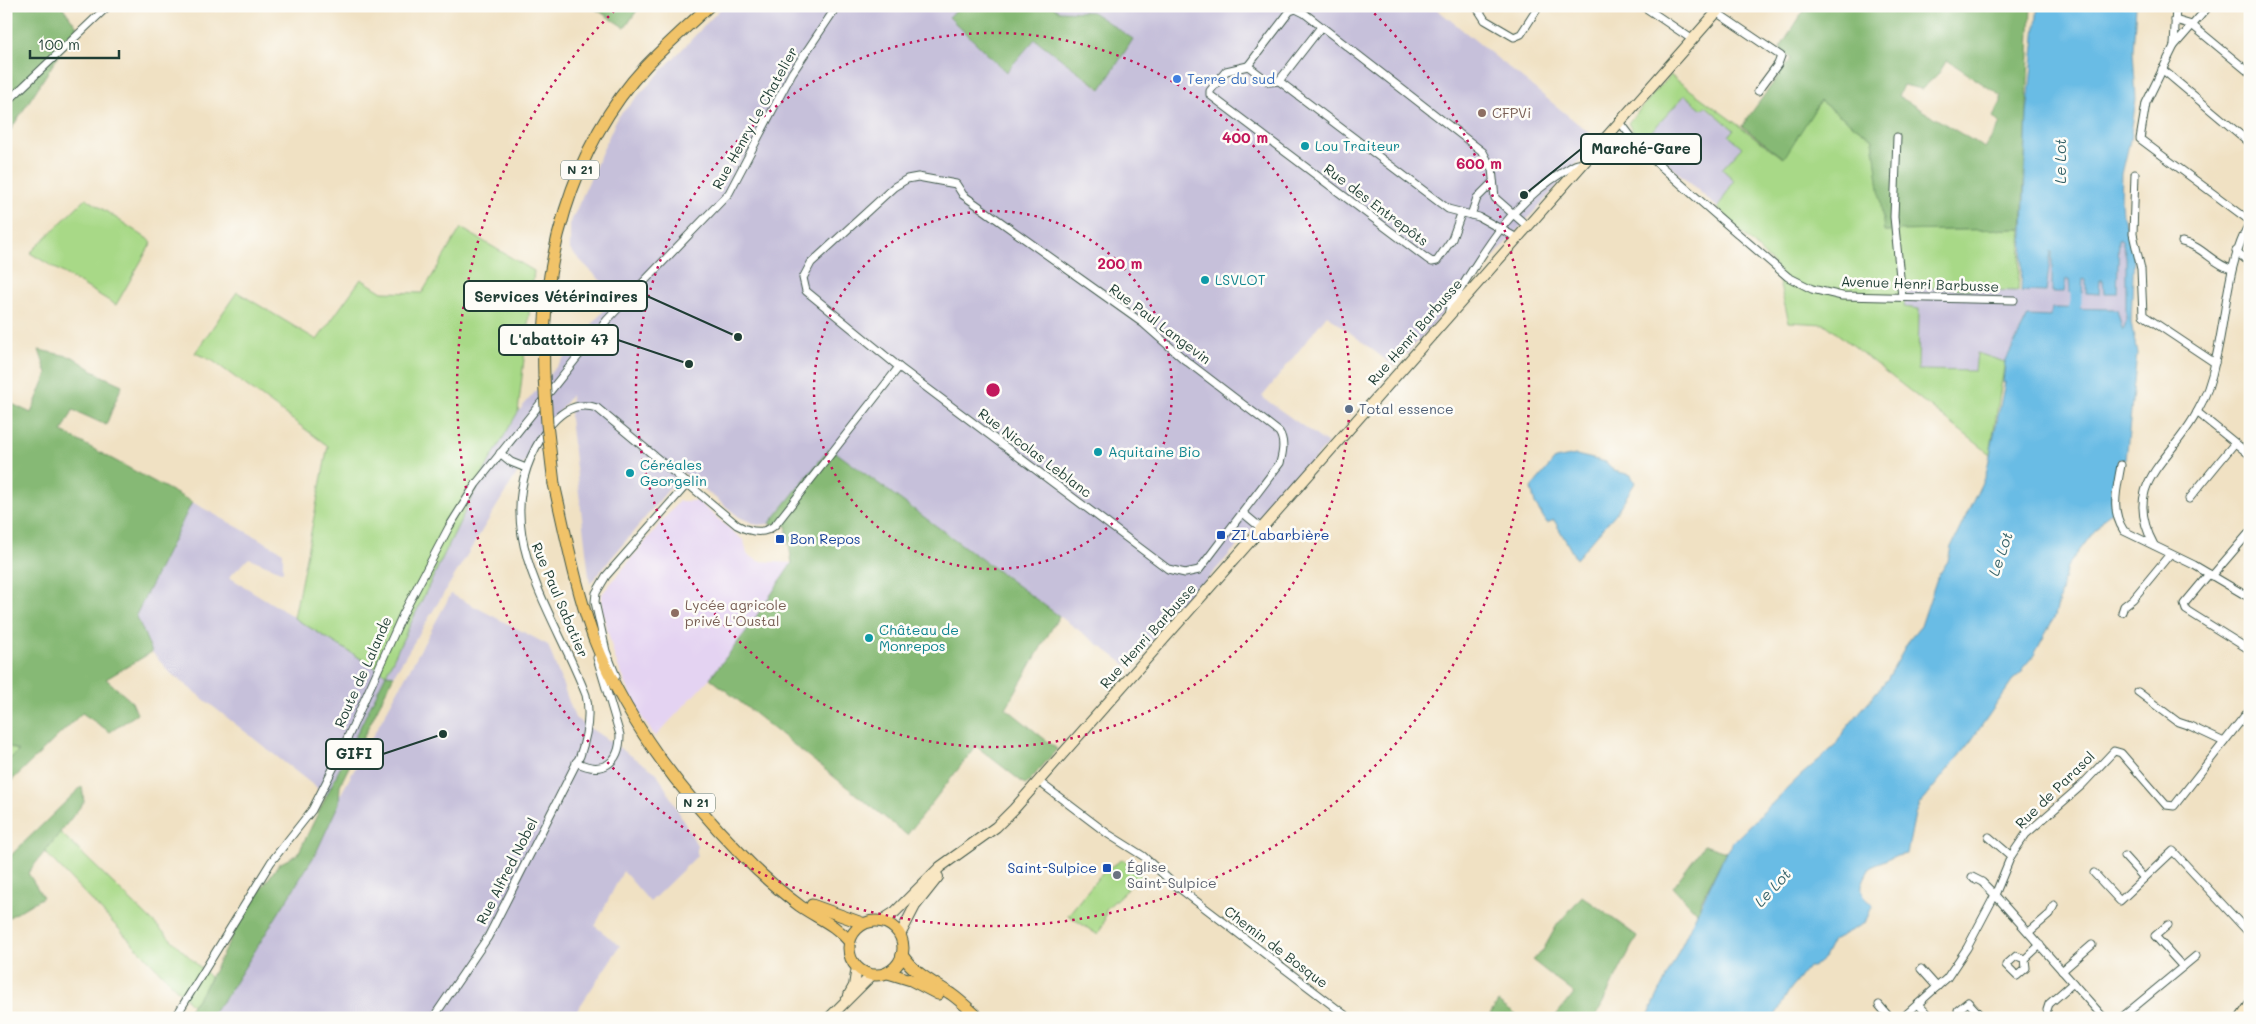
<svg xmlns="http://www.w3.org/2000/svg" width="2256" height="1024" font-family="Mali,sans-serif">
	<rect width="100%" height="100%" fill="#fdfcf7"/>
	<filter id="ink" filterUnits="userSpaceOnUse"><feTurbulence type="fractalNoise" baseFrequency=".02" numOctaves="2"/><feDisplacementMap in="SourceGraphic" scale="10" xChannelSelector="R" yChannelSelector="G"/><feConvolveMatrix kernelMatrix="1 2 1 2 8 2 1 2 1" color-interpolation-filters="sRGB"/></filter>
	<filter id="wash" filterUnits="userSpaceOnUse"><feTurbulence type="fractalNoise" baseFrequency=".0096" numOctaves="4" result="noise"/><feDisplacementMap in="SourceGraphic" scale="20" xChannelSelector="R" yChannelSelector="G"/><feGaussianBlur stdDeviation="1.12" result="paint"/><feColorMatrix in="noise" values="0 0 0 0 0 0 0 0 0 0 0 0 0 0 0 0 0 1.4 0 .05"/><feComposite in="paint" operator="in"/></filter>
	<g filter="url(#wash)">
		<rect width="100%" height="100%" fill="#f0e1c3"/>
		<!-- built -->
		<polygon fill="#e4d3f2" points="679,501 697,501 744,541 747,554 758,561 792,563 748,629 710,678 655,737 639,713 615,659 602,610 602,594"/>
		<!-- industrial -->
		<g fill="#c6c0da">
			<polygon points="723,6 962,6 949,17 1007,71 1035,39 1100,89 1092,12 1058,11 1052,6 1433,6 1598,140 1395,367 1327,315 1262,397 1328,444 1129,667 830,448 769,524 757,525 739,517 683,472 590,584 570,419 571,395 514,478 394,675 386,674 327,796 169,672 152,652 135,615 183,519 192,502 283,552 283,572 249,558 229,577 385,673 489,462 518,412 616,296 570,250 570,224 617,118"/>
			<polygon points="1685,95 1702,109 1705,106 1734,130 1742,147 1722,169 1734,180 1718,208 1663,159 1668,153 1648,135"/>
			<polygon points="2119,238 2122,240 2126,258 2126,321 2122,332 2117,314 2052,308 2051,317 2028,316 2005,362 1977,354 1975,371 1918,370 1919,310 1904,307 1906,287 2046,292 2050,251 2052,251 2064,292 2066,279 2069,279 2082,293 2083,279 2086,280 2099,294 2100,280 2104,280 2117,293"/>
			<polygon points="451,594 548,645 575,718 657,773 697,845 697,856 650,902 623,871 595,926 620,946 572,1018 554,1018 548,1013 545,1018 208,1018 276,912"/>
		</g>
		<!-- green -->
		<g fill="#a8d987" stroke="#648b5e">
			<polygon points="1670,75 1783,158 1820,101 1873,139 1885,231 2022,229 2018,291 1906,287 1904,307 1919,309 1918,370 1975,371 1977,353 2005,362 1990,454 1825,324 1789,322 1775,266 1718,208 1734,180 1722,169 1742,147 1729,136 1734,130 1706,106 1702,109 1685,95 1648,135 1668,153 1663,159 1638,141 1628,123"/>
			<polygon points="86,198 152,242 116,305 30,253"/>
			<polygon points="461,228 534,271 518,412 489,462 386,674 294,618 328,446 213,361 195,353 237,292 317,340 361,279 382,292 422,293"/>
			<polygon points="6,745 19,751 6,762"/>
			<polygon points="60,832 210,977 204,990 192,1005 45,852"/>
			<polygon points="1123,859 1141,876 1106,909 1104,922 1098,935 1068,915 1102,873"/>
		</g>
		<!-- forest -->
		<g fill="#86b974" stroke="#527b54" fill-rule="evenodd">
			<polygon points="6,6 62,6 77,27 6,137"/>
			<polygon points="591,6 640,6 625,28"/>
			<polygon points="962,6 1052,6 1059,11 1092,12 1133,39 1101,89 1035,39 1006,72 949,17"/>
			<path d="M1807 6H2031L2022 229 1884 231 1873 139 1820 101 1784 158 1742 126 1791 58 1780 48ZM1947 60 2001 96V102L1993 117 2000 124 1985 148 1898 96 1903 85 1922 89 1939 73Z"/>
			<polygon points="39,350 73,357 100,375 122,385 106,425 73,410 62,432 192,502 136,615 152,652 106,679 132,702 137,714 110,732 82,713 6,786 6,762 19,751 6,745 6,401 31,413 47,374"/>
			<polygon points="830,448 1059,616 1006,708 1057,749 1026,785 976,746 907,835 710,678 748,629 792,563 786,525 769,524"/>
			<polygon points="386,674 394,675 340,785 339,803 316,853 226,997 208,1018 182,1018 204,990 245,911 279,864 298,854"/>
			<polygon points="82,786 84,802 28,873 43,897 6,919 6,860"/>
			<polygon points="1704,845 1726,852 1701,901 1697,913 1673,887"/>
			<polygon points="1582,896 1637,936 1595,1018 1554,1018 1574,993 1532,960 1542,952 1557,925"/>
			<polygon points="1498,1002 1520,1018 1488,1018"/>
		</g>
		<!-- water -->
		<g fill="#69bce5" stroke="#447c8c">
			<path d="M2038 6H2136L2133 51 2136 99 2130 140 2122 174 2121 202 2122 213 2134 254 2131 322 2137 353 2126 460 2119 459 2112 495 2113 511 2106 516 2067 567 2055 616 2034 655 2022 669 2023 671 2014 679 1971 741 1919 805 1915 814 1907 854 1892 857 1871 866C1862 883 1855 892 1873 904L1865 923 1833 940 1824 958 1813 967H1808L1789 991 1774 1018H1647L1726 852 1733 842 1799 777 1835 746 1844 731 1888 678 1910 639 1921 626 1937 578 1948 561 1951 547 1986 474 2005 382 2003 383 2005 362 2028 316 2051 317 2052 308 2117 309 2123 331 2126 321V258L2122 240 2119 238 2117 293H2104L2103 280H2100L2099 294 2086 293V280L2083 279 2082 293H2070L2069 279H2066L2064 292H2052V252L2051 251 2046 292 2021 291 2027 115Z"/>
			<polygon points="1576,455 1606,462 1614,471 1631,475 1635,483 1616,513 1576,559 1554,520 1547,523 1535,504 1531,488 1555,459"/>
		</g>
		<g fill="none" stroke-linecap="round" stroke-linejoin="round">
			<!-- river -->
			<polyline stroke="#69bce5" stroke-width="11" points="2071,321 2076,302 2076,278"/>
		</g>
	</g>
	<g filter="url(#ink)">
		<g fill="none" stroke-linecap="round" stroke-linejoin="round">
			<defs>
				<g id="minor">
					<polyline points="1476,6 1485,20 1514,37 1521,34 1539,6"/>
					<polyline points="1541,6 1557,6"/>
					<polyline points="1643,6 1693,40"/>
					<polyline points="2176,6 2174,46 2146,103 2140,139 2250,221"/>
					<polyline points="1716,12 1781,56 1778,64 1758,91"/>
					<polyline points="2175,20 2192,25 2250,73"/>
					<polyline points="1321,27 1279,81 1448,209 1479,217 1517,238"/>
					<polyline points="2174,46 2209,6"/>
					<polyline points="1248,66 1290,11 1296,9 1304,13 1483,152 1492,169 1495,198 1527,226"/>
					<polyline points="1248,66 1226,71 1210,91 1210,95 1426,258 1432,262 1437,261 1452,239 1461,214"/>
					<polyline points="1248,66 1269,82 1279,81"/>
					<polyline points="2162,69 2250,143"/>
					<polyline points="6,103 108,6"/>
					<polyline points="1620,122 1639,147 1715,214 1788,277 1812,289 1842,296 2014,300"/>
					<polyline points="1897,137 1894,217 1902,297"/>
					<polyline points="2135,174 2133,234 2141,269 2143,315 2215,363"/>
					<path d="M918 177 956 184 963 195 1144 324 1185 360 1279 432C1285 441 1283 452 1280 463L1199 570 1185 573 1168 569 899 367 806 291 803 278 811 263 894 187 907 179Z"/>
					<polyline points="1471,215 1477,198 1493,182"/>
					<path d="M2182 242C2201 245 2213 264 2231 269"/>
					<polyline points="2236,251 2250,263"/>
					<path d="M1448 315 1450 306C1483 253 1508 206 1563 172 1569 169 1576 162 1583 164"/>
					<polyline points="2197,412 2250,455"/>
					<polyline points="500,453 511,462 526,468"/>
					<path d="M2121 465C2117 489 2110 510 2124 531L2194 565 2250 598"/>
					<polyline points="2189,499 2234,444"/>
					<polyline points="1243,513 1261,528"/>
					<path d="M2154 545C2120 482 2172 461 2197 412 2205 398 2212 378 2215 362 2227 314 2226 266 2250 222"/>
					<polyline points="2209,574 2184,604 2186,610 2250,650"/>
					<polyline points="2212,576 2248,534"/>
					<polyline points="2122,612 2124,606 2133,599 2170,554"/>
					<polyline points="616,676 606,651 595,602 596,593 606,576 688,483"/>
					<polyline points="2138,692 2178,722 2190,726 2224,742"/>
					<path d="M576 762C602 775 620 764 620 735L597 658"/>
					<polyline points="1038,781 1108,834 1143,856 1175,885 1349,1018"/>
					<polyline points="1989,837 2011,856"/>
					<polyline points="2124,856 2144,878"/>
					<polyline points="2094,873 2120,901 2173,851 2250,934"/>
					<polyline points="1972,877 1982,882 1995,895 2104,1018"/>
					<polyline points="2168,925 2155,936 2183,967"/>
					<polyline points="2029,932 2050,914 2054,905"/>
					<polyline points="2025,959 2026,968 2017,976 2006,965 2016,956 2025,959 2040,945"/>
					<polyline points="1921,969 1937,987"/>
					<polyline points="2062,971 2092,945"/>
					<polyline points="1918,1004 1931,1018"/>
					<polyline points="1879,1005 1890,1018"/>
					<polyline points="2047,1010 2049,1004 2073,983"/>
					<polyline points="175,1018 271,862 312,810 338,759 403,614 449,527 476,484 607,320 729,193 792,73 837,6"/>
					<path d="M433 1018 488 937 580 756C587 736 591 716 586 695 552 606 480 521 548 428 560 412 576 401 597 408L737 525C750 532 765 535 776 524L899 367"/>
					<polyline points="1902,1018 1947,978 1967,948 1995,895 2011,856 2026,834 2082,785 2114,751 2121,753 2166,805 2174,806 2250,709"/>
					<polyline points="1959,1018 1958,1010 1968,1002 1980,1015 1976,1018"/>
					<polyline points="2121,1018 2196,956"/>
				</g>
				<g id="secondary">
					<polyline points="881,921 895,912 940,867 996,827 1014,809 1722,6"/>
					<polyline points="900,935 915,906 938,877"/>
					<polyline points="849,995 854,986 857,967"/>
					<polyline points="829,1018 872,975"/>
					<polyline points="2241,1018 2250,1005"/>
				</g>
				<g id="primary">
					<path d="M544 376C540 266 570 148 646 66 666 45 688 26 709 6"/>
					<path d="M554 484C566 536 576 589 594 639 626 721 681 793 743 856 760 874 780 891 800 906 817 918 835 924 849 941"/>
					<polyline points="812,905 862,923"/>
					<circle cx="876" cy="948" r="27"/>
					<path d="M902 955C915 974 933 982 951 994 961 1001 970 1010 979 1018"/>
					<polyline points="888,973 911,980 938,994"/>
				</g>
			</defs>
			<!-- minor casing -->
			<use href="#minor" stroke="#3e5649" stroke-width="9"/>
			<!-- secondary casing -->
			<use href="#secondary" stroke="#3e5649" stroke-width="12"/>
			<!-- primary casing -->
			<use href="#primary" stroke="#3e5649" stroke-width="13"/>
			<!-- minor -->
			<use href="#minor" stroke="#fff" stroke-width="7"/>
			<!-- secondary -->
			<use href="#secondary" stroke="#f9e7c3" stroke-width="10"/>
			<!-- primary -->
			<use href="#primary" stroke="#f1c369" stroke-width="11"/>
			<defs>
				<polyline id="primary-bridge" points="544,376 547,424 554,484"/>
			</defs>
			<!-- primary-bridge casing -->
			<use href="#primary-bridge" stroke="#3e5649" stroke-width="13" stroke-linecap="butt"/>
			<!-- primary-bridge -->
			<use href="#primary-bridge" stroke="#f1c369" stroke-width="11"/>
		</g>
	</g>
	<!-- distance rings -->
	<g fill="none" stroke="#c2185b" stroke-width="2.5" stroke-dasharray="2.5 5">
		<circle cx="993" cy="390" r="179"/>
		<circle cx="993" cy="390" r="357"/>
		<path d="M1369 8A536 536 0 1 1 617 8"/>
	</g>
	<!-- markers -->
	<circle fill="#3f7fe0" stroke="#fdfcf7" stroke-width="2" cx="1177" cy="79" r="5"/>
	<g fill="#8d6e63" stroke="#fdfcf7" stroke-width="2">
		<circle cx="1482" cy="113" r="5"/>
		<circle cx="675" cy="613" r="5"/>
	</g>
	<g fill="#0f9aa8" stroke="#fdfcf7" stroke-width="2">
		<circle cx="1305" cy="146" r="5"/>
		<circle cx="1205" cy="280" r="5"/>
		<circle cx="1098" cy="452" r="5"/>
		<circle cx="630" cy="473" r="5"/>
		<circle cx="869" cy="638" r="5"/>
	</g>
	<circle fill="#5c6f8a" stroke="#fdfcf7" stroke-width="2" cx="1349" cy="409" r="5"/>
	<g fill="#1a4fb4" stroke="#fdfcf7" stroke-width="2">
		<rect x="1216" y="530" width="10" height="10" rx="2.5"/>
		<rect x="775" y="534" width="10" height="10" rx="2.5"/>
		<rect x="1102" y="863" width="10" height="10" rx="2.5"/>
	</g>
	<circle fill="#6b7280" stroke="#fdfcf7" stroke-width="2" cx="1117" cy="875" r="5"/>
	<g text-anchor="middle" stroke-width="5" stroke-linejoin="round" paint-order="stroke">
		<!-- shield labels -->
		<g fill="#fdfcf7" stroke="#62766e" stroke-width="1">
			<rect x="561" y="160.5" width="38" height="19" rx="4"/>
			<rect x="677" y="793.5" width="38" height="19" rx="4"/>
		</g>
		<g font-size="12" font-weight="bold" fill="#1f3d34">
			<text x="580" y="174">N 21</text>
			<text x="696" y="807">N 21</text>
		</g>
		<!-- shop labels -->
		<g font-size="14" fill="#366cbe" stroke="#fdfcf7" text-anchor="start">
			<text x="1187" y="84">Terre du sud</text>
		</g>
		<!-- education labels -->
		<g font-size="14" fill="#785e54" stroke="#fdfcf7" text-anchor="start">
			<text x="1492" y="118">CFPVi</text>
			<text x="685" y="610">Lycée agricole<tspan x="685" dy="16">privé L'Oustal</tspan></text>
		</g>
		<!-- street labels -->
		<g font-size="14" fill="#1f3d34" stroke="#fdfcf7">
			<text transform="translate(755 118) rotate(-61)" y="5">Rue Henry Le Chatelier</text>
			<text transform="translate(1376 205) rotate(37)" y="5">Rue des Entrepôts</text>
			<text transform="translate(1920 284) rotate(2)" y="5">Avenue Henri Barbusse</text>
			<text transform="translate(1160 324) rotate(37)" y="5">Rue Paul Langevin</text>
			<text transform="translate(1415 332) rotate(-49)" y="5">Rue Henri Barbusse</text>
			<text transform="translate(1035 453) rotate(37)" y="5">Rue Nicolas Leblanc</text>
			<text transform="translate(560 600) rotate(67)" y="5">Rue Paul Sabatier</text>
			<text transform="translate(1148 636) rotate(-48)" y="5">Rue Henri Barbusse</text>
			<text transform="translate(363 672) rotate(-66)" y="5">Route de Lalande</text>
			<text transform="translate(2055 790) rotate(-44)" y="5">Rue de Parasol</text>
			<text transform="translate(507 871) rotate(-63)" y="5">Rue Alfred Nobel</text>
			<text transform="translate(1276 947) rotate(37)" y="5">Chemin de Bosque</text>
		</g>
		<!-- culture labels -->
		<g font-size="14" fill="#0d838f" stroke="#fdfcf7" text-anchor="start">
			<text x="1315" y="151">Lou Traiteur</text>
			<text x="1215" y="285">LSVLOT</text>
			<text x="1108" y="457">Aquitaine Bio</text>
			<text x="640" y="470">Céréales<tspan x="640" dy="16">Georgelin</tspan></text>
			<text x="879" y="635">Château de<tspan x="879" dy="16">Monrepos</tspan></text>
		</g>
		<!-- service labels -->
		<g font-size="14" fill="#4e5e75" stroke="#fdfcf7" text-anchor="start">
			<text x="1359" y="414">Total essence</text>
		</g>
		<!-- transit labels -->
		<g font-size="14" fill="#164399" stroke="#fdfcf7" text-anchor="start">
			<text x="1231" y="540">ZI Labarbière</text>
			<text x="790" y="544">Bon Repos</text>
			<text x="1097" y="873" text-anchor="end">Saint-Sulpice</text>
		</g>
		<!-- worship labels -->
		<g font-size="14" fill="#5b616d" stroke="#fdfcf7" text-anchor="start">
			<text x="1127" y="872">Église<tspan x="1127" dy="16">Saint-Sulpice</tspan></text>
		</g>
		<!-- water labels -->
		<g font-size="15" font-style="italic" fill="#356369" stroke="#fdfcf7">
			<text transform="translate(2061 161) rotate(-90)" y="5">Le Lot</text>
			<text transform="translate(2001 554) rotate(-71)" y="5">Le Lot</text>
			<text transform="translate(1773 888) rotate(-47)" y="5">Le Lot</text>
		</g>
	</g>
	<circle cx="993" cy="390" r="8" fill="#c2185b" stroke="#fdfcf7" stroke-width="2.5"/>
	<g font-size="15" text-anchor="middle" font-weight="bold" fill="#c2185b" stroke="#fdfcf7" stroke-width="5" stroke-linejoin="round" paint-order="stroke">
		<text x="1245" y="143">400 m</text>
		<text x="1479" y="169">600 m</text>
		<text x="1120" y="269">200 m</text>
	</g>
	<!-- callouts -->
	<path fill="none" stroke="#1f3d34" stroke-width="2" d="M1524 195L1581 149M738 337L647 296M689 364L618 340M443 734L383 754"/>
	<g fill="#1f3d34" stroke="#fdfcf7" stroke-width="2">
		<circle cx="1524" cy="195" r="5"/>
		<circle cx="738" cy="337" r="5"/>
		<circle cx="689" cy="364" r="5"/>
		<circle cx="443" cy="734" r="5"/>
	</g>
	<g fill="#fdfcf7" stroke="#1f3d34" stroke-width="2">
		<rect x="1581" y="134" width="120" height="30" rx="5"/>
		<rect x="464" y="281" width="183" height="30" rx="5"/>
		<rect x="499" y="325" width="119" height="30" rx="5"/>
		<rect x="326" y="739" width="57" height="30" rx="5"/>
	</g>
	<g font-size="15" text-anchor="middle" font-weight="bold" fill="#1f3d34">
		<text x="1641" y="154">Marché-Gare</text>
		<text x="556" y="302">Services Vétérinaires</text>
		<text x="559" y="345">L'abattoir 47</text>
		<text x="354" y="759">GIFI</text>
	</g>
	<!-- margin -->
	<rect width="2256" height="1024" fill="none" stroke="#fdfcf7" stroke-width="25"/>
	<!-- scale -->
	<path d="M30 50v8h89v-8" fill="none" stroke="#1f3d34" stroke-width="2.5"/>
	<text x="38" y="50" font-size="15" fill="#1f3d34" stroke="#fdfcf7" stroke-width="4" paint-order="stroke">100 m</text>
</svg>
